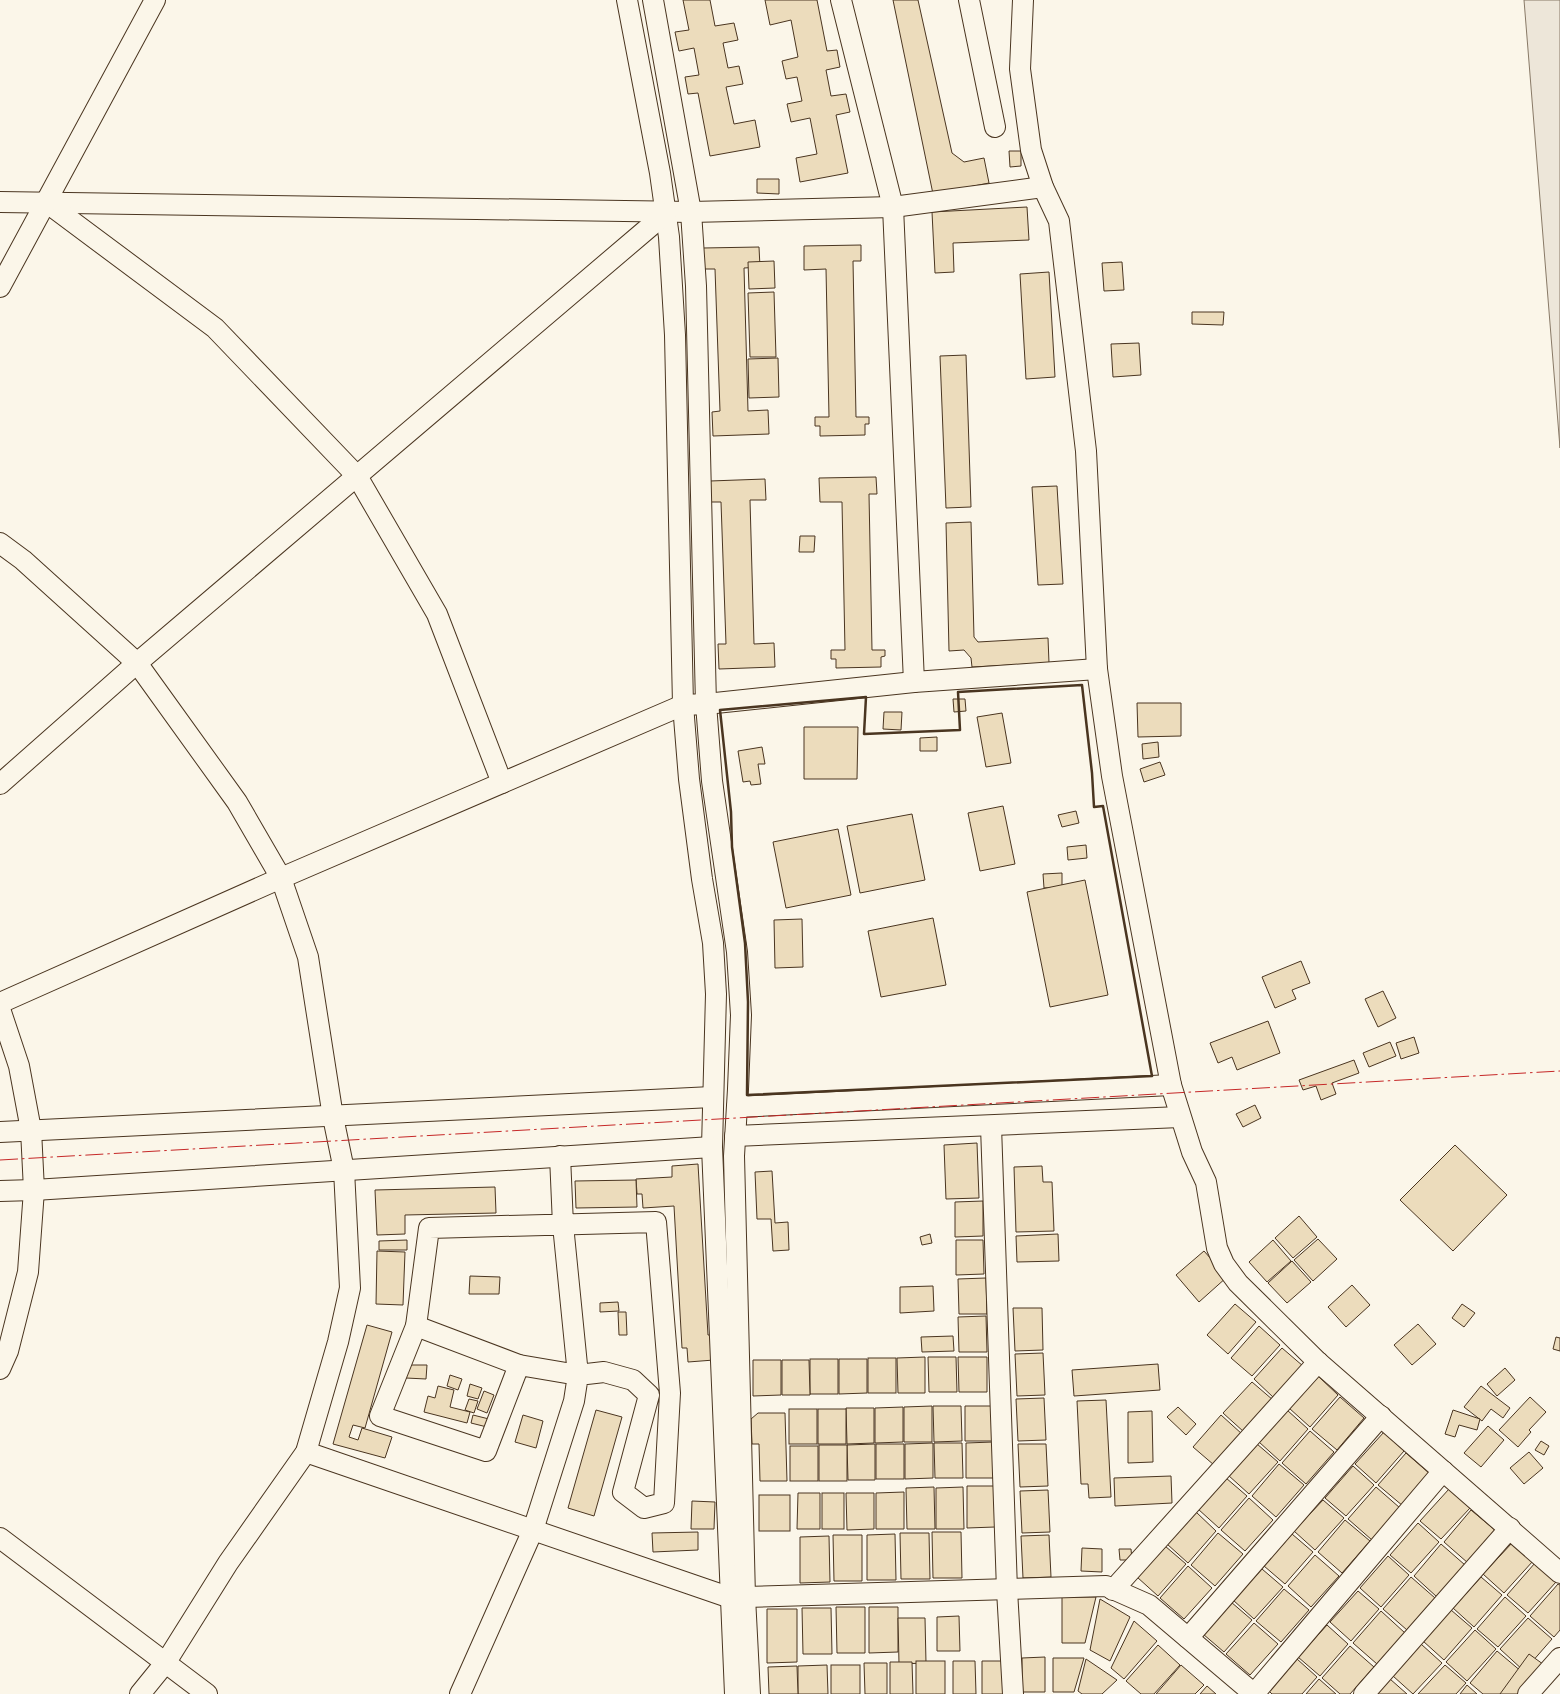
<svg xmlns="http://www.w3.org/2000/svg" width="1560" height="1694" font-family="Merriweather,serif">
	<rect width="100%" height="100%" fill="#fbf6e9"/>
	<!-- green -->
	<polygon fill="#ede6d9" stroke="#887966" points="1524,0 1560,0 1560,448"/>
	<!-- building -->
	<g fill="#ecdcbc" stroke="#4a3520">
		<polygon points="683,0 710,0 715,26 734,23 738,40 723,43 728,68 739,66 743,84 726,87 734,124 755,120 760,147 710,156 698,93 688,94 685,77 699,75 694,48 679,51 675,32 689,30"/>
		<polygon points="765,0 817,0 827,51 837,50 840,67 826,70 831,96 846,94 850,112 836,115 848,173 800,182 796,158 817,154 810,118 791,122 787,104 802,101 797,77 786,79 782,61 798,57 791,20 770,25"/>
		<polygon points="893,0 918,0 952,153 964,162 984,158 989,183 933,194"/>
		<polygon points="1009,151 1021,151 1021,166 1010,167"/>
		<polygon points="757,179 779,179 779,194 757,193"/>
		<polygon points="1027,207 1029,240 953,243 954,272 935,273 932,212"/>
		<polygon points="861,245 861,261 853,261 856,417 869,417 869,424 865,424 865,435 820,436 820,426 815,426 815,417 829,417 826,269 804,270 804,246"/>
		<polygon points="759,247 760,267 744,268 748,411 768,410 769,434 713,436 712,412 720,411 715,269 704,269 703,248"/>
		<polygon points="774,261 775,288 749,289 748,262"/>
		<polygon points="1122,262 1124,290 1104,291 1102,263"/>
		<polygon points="1049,272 1055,377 1026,379 1020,274"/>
		<polygon points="774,292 776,357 750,357 748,293"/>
		<polygon points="1192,312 1224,312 1223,325 1192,324"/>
		<polygon points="1139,343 1141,375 1113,377 1111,344"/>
		<polygon points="966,355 971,507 946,508 940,356"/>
		<polygon points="778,358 779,397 749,398 748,359"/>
		<polygon points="876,477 877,494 869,494 872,650 885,650 885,656 881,657 881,667 836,668 836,659 831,659 831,650 845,650 842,502 820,502 819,478"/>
		<polygon points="765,479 766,500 750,500 754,644 774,643 775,667 719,669 718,644 726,644 721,502 710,502 710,481"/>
		<polygon points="1057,486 1063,584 1038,585 1032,487"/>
		<polygon points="971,522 974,637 978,642 1048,638 1049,663 972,667 971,658 964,650 949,651 946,523"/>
		<polygon points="800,536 815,536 814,552 799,552"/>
		<polygon points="953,699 965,699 966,711 954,712"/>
		<polygon points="1137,703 1181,703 1181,736 1138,737"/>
		<polygon points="884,712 902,712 901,730 883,729"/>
		<polygon points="1002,713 1011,763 986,767 977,717"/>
		<polygon points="804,727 858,727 857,779 804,779"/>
		<polygon points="937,737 937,751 920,751 920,738"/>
		<polygon points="1158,742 1159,757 1143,759 1142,744"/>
		<polygon points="762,747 765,764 758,764 761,784 751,785 750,781 743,782 738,751"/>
		<polygon points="1160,762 1165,775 1144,782 1140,769"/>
		<polygon points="1003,806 1015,864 980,871 968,813"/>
		<polygon points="1076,811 1079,823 1062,827 1058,815"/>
		<polygon points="912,814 925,880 860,893 847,826"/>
		<polygon points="838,829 851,895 786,908 773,842"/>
		<polygon points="1086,845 1087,858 1068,860 1067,847"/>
		<polygon points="1062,873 1062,887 1044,888 1043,874"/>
		<polygon points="1085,880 1108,995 1050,1007 1027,892"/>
		<polygon points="933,918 946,985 881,997 868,931"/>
		<polygon points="802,919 803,967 775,968 774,920"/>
		<polygon points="1301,961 1310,983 1292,990 1296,999 1275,1008 1262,977"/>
		<polygon points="1383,991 1396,1018 1378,1027 1365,999"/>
		<polygon points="1268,1021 1280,1053 1237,1070 1232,1057 1218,1063 1210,1043"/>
		<polygon points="1414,1037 1419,1053 1401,1059 1396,1043"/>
		<polygon points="1390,1042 1396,1056 1369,1067 1363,1053"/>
		<polygon points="1354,1060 1359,1073 1332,1083 1336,1094 1321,1100 1316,1086 1303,1090 1299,1080"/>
		<polygon points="1255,1105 1261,1118 1243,1127 1236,1114"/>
		<polygon points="977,1143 979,1198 946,1199 944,1145"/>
		<polygon points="1455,1145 1507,1195 1453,1251 1400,1200"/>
		<polygon points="698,1164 708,1335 712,1335 714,1360 688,1362 687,1348 682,1348 674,1206 643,1208 642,1194 637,1194 636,1179 672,1177 672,1166"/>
		<polygon points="1042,1166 1043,1182 1052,1182 1054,1231 1016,1232 1014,1167"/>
		<polygon points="772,1171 775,1223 788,1222 789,1250 773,1251 771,1219 757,1219 755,1172"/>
		<polygon points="636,1180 637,1207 576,1208 575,1181"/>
		<polygon points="495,1187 496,1213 405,1215 405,1234 377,1235 375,1190"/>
		<polygon points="983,1201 983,1236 955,1237 955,1202"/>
		<polygon points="1299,1216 1317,1237 1293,1258 1275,1238"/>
		<polygon points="930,1234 932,1243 922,1245 920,1237"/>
		<polygon points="1058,1234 1059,1261 1017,1262 1016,1236"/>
		<polygon points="1318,1239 1337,1259 1313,1281 1294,1260"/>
		<polygon points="407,1240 407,1250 379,1250 379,1241"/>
		<polygon points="956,1240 983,1240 984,1274 956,1275"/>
		<polygon points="1273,1240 1291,1261 1267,1282 1249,1262"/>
		<polygon points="377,1251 405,1252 403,1305 376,1304"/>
		<polygon points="1204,1251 1227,1277 1199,1302 1176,1275"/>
		<polygon points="1292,1261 1311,1282 1287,1303 1268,1283"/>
		<polygon points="470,1276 500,1277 499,1294 469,1294"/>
		<polygon points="986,1278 987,1314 959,1314 958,1279"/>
		<polygon points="1352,1285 1370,1305 1346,1327 1328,1307"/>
		<polygon points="933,1286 934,1311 900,1313 900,1287"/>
		<polygon points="618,1302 619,1311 600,1312 600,1303"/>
		<polygon points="1235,1304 1256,1322 1228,1354 1207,1335"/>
		<polygon points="1462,1304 1475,1313 1464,1327 1452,1318"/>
		<polygon points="1013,1308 1042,1308 1043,1350 1015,1351"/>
		<polygon points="618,1312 626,1312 627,1335 619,1335"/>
		<polygon points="986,1316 987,1352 959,1352 958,1317"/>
		<polygon points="1418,1324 1436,1344 1412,1365 1394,1345"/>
		<polygon points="367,1325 392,1332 365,1428 353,1425 349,1437 358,1440 362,1428 392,1437 385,1458 333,1444"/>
		<polygon points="1259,1326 1280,1345 1252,1376 1231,1358"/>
		<polygon points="953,1336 954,1351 922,1352 921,1337"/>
		<polygon points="1556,1337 1560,1338 1560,1351 1553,1349"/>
		<polygon points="1282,1348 1303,1366 1274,1398 1254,1379"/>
		<polygon points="1043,1353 1045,1395 1017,1396 1015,1354"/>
		<polygon points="925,1357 925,1393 898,1393 897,1358"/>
		<polygon points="928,1357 956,1357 957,1392 929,1392"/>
		<polygon points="958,1357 987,1357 987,1392 959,1392"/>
		<rect x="868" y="1358" width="28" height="35"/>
		<rect x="810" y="1359" width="28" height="35"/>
		<polygon points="839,1359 867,1359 867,1393 839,1394"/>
		<polygon points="753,1360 781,1360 781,1395 753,1396"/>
		<polygon points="782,1360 809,1360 810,1395 782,1395"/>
		<polygon points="1158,1364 1160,1390 1074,1396 1072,1370"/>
		<polygon points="406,1365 427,1365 426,1379 406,1378"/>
		<polygon points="1505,1368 1515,1380 1497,1396 1487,1384"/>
		<polygon points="450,1375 462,1379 458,1390 447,1386"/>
		<polygon points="1318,1376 1338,1395 1310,1427 1289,1408"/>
		<polygon points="1252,1382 1273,1400 1244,1432 1223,1413"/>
		<polygon points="470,1384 482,1388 478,1399 467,1396"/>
		<polygon points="438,1386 454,1390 450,1407 470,1412 467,1423 424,1412 428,1396 435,1398"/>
		<polygon points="1481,1386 1510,1408 1503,1418 1491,1409 1482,1421 1464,1407"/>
		<polygon points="484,1391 494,1395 487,1413 477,1409"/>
		<polygon points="1340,1397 1364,1418 1337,1450 1312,1429"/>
		<polygon points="1530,1397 1546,1412 1529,1430 1531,1432 1518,1447 1499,1430"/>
		<polygon points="1044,1398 1046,1440 1018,1441 1016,1399"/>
		<polygon points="469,1399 478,1401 474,1413 465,1410"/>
		<polygon points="1106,1400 1111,1497 1089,1498 1088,1484 1081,1484 1077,1401"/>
		<polygon points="932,1406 932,1442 904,1442 904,1407"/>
		<polygon points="933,1406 961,1406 962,1441 934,1442"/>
		<polygon points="965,1406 992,1406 993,1441 965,1441"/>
		<polygon points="903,1407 903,1442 875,1443 875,1408"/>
		<polygon points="1178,1407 1196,1424 1186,1435 1167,1417"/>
		<polygon points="846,1408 874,1408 874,1443 847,1444"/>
		<rect x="789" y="1409" width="28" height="35"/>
		<rect x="818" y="1409" width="28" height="35"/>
		<polygon points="596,1410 622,1417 594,1516 568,1508"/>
		<polygon points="1287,1410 1308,1429 1280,1461 1259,1442"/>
		<polygon points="1453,1410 1480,1419 1477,1430 1459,1425 1455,1437 1445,1434"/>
		<polygon points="1152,1411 1153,1462 1128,1463 1128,1412"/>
		<polygon points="758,1413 785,1413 787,1481 760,1481 759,1444 752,1444 751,1419"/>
		<polygon points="473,1415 489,1419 487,1427 471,1423"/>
		<polygon points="523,1415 543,1421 536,1448 515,1442"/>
		<polygon points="1221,1415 1242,1434 1214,1465 1193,1447"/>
		<polygon points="1488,1426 1504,1440 1481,1467 1464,1453"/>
		<polygon points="1310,1431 1334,1452 1306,1484 1282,1463"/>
		<polygon points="1384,1432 1404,1451 1376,1483 1355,1464"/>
		<polygon points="1541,1441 1549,1446 1544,1455 1535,1450"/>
		<polygon points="993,1442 994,1478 966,1478 966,1443"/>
		<polygon points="933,1443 933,1478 905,1479 905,1444"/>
		<polygon points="934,1443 962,1443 963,1478 935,1478"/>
		<polygon points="875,1444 875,1480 848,1480 847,1445"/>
		<rect x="876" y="1444" width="28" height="35"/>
		<polygon points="1018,1444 1046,1444 1048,1486 1020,1487"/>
		<polygon points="1257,1444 1278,1462 1249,1494 1228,1475"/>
		<rect x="819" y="1445" width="28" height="36"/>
		<rect x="790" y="1446" width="28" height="35"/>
		<polygon points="1529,1452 1543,1468 1524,1484 1510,1468"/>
		<polygon points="1406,1453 1430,1474 1403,1506 1378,1485"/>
		<polygon points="1279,1464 1304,1485 1276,1517 1252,1496"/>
		<polygon points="1353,1466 1374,1485 1346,1516 1325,1498"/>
		<polygon points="1171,1476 1172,1503 1115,1506 1114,1478"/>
		<polygon points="1226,1478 1247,1496 1219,1528 1198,1509"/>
		<polygon points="967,1486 994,1486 995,1527 967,1528"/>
		<polygon points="934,1487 935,1529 907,1529 906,1488"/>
		<polygon points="963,1487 964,1529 936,1529 936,1488"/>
		<polygon points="1376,1487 1400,1508 1372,1540 1348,1519"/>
		<polygon points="1449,1489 1470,1508 1441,1539 1420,1521"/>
		<polygon points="1048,1490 1050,1532 1022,1533 1020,1491"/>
		<polygon points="904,1492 904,1529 876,1529 876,1493"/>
		<polygon points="798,1493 820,1493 820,1529 797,1529"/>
		<rect x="822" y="1493" width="22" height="36"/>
		<polygon points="846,1493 874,1493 874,1529 847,1530"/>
		<rect x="759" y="1495" width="31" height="36"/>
		<polygon points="1249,1498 1273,1520 1245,1551 1221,1530"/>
		<polygon points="1323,1500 1344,1518 1315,1550 1294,1531"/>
		<polygon points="692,1501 715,1502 714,1529 691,1529"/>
		<polygon points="1471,1510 1496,1531 1468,1563 1444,1542"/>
		<polygon points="1196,1512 1216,1531 1188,1563 1167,1544"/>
		<polygon points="1345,1520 1370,1541 1342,1573 1318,1552"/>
		<polygon points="1418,1523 1439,1542 1411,1573 1390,1555"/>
		<polygon points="698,1532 698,1550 653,1552 652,1533"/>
		<polygon points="932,1532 961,1532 962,1578 933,1578"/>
		<polygon points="900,1533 929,1533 930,1579 901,1579"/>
		<polygon points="1218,1533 1243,1554 1215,1586 1191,1565"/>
		<polygon points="895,1534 896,1580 867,1580 867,1535"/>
		<polygon points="1292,1534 1313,1552 1285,1584 1264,1566"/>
		<polygon points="833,1535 862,1535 862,1581 834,1581"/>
		<polygon points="1049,1535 1051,1577 1023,1578 1021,1536"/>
		<polygon points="829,1536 830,1582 800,1583 800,1537"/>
		<polygon points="1512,1543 1533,1561 1504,1593 1483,1574"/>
		<polygon points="1441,1544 1465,1565 1437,1597 1414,1576"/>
		<polygon points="1165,1546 1186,1564 1158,1596 1137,1577"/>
		<polygon points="1082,1548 1102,1549 1102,1572 1081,1571"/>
		<polygon points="1119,1549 1131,1549 1132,1560 1120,1560"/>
		<polygon points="1315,1555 1339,1576 1311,1607 1288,1586"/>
		<polygon points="1388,1556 1409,1575 1381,1607 1360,1588"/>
		<polygon points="1535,1563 1556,1582 1528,1613 1507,1595"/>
		<polygon points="1188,1566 1212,1588 1184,1619 1160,1598"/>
		<polygon points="1262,1569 1283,1587 1254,1619 1233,1600"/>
		<polygon points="1411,1577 1435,1598 1407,1630 1383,1609"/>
		<polygon points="1481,1577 1502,1595 1474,1627 1453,1608"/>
		<polygon points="1558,1584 1560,1585 1560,1630 1554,1637 1530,1616"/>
		<polygon points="1284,1589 1309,1610 1281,1642 1256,1621"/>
		<polygon points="1358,1591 1379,1609 1351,1641 1330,1622"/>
		<polygon points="1062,1597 1096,1597 1085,1643 1062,1643"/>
		<polygon points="1505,1597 1526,1616 1498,1647 1477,1629"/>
		<polygon points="1100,1599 1130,1617 1110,1661 1090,1650"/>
		<polygon points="1231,1602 1252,1620 1224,1652 1203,1634"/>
		<polygon points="836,1607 865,1607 865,1653 837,1653"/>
		<polygon points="869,1607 898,1607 898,1652 869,1653"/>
		<polygon points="802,1608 831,1608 832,1654 803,1654"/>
		<polygon points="767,1609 797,1609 797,1662 767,1663"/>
		<polygon points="1451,1610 1472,1628 1444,1660 1423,1641"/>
		<polygon points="1381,1611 1405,1633 1377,1664 1353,1643"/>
		<polygon points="959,1616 960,1651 937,1651 937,1617"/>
		<polygon points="898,1618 925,1618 926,1663 899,1664"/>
		<polygon points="1528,1618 1552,1639 1524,1671 1500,1649"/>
		<polygon points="1134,1621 1157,1641 1124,1679 1111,1668"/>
		<polygon points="1254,1623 1278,1644 1250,1675 1226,1654"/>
		<polygon points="1327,1625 1348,1644 1320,1676 1298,1657"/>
		<polygon points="1475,1630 1496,1649 1467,1681 1446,1662"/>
		<polygon points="1421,1644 1442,1663 1413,1694 1393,1676"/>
		<polygon points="1158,1645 1180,1665 1154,1694 1141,1694 1126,1681"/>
		<polygon points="1350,1646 1374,1667 1350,1694 1340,1694 1322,1678"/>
		<polygon points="1497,1651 1522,1672 1502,1694 1483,1694 1470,1683"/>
		<polygon points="1529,1654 1547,1667 1528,1694 1500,1694"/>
		<polygon points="1045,1657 1045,1692 1022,1692 1022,1658"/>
		<polygon points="1053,1658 1084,1658 1074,1692 1053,1692"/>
		<polygon points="1086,1659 1117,1680 1102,1694 1082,1694 1078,1691"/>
		<polygon points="1297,1659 1317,1677 1302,1694 1272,1694 1268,1690"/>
		<rect x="916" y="1661" width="29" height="33"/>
		<polygon points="953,1661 975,1661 976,1694 953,1694"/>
		<polygon points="982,1661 1004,1661 1005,1694 982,1694"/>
		<polygon points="890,1662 912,1662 913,1694 890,1694"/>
		<polygon points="864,1663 887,1663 887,1694 865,1694"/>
		<polygon points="827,1665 828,1694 798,1694 798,1666"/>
		<rect x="831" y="1665" width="29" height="29"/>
		<polygon points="1181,1665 1204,1685 1195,1694 1156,1694"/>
		<polygon points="1445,1665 1466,1683 1456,1694 1418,1694"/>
		<polygon points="797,1666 798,1694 769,1694 768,1667"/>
		<polygon points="1319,1679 1336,1694 1306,1694"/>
		<polygon points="1390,1679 1407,1694 1376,1694"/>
		<polygon points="1467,1685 1477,1694 1460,1694"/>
		<polygon points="1207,1686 1216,1694 1200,1694"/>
	</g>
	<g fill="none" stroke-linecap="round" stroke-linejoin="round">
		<defs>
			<g id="minor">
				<polyline points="627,0 660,173 669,237 675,335 683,705 689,779 702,879 713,943 716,994 712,1147 735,1694"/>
				<polyline points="653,0 691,212 696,286 706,704 712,781 737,952 741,1015 738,1089 734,1156 745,1597 750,1694"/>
				<polyline points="841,0 893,207 914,682"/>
				<polyline points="969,0 995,127"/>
				<polyline points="1023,0 1020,69 1031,150 1043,187 1059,221 1086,451 1097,669 1112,776 1171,1085 1192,1152 1206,1182 1217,1248 1224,1264 1238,1283 1318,1362 1560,1573"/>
				<polyline points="0,202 691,212 893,207 1043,187"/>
				<polyline points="46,202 215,328 357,476 437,614 502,783"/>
				<polyline points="0,287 155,0"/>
				<polyline points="0,543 23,560 137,663 237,802 281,878 308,957 333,1117 344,1170 350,1288 338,1342 306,1452 228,1563 166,1662 140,1694"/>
				<polyline points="0,784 137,663 666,213"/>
				<polyline points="0,1003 281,878 683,705 706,704 914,682 1097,669"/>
				<polyline points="0,1009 19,1066 31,1130 34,1190 28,1272 8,1351 0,1369"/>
				<polyline points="737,1107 1171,1085"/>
				<polyline points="991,1126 1007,1590 1013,1694"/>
				<polyline points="0,1132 712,1097"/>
				<polyline points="735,1136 1180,1117"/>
				<polyline points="0,1191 34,1190 712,1147"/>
				<polyline points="416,1326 519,1365"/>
				<polyline points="306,1452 731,1598"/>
				<polyline points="0,1538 207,1694"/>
				<polyline points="1113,1590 1318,1362"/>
				<polyline points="745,1597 1106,1586 1149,1605 1254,1694"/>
				<polyline points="1188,1638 1381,1416"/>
				<polyline points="460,1694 533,1530 574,1401 578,1375 604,1372 633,1380 649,1395 623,1492 644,1508 664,1503 670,1393 656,1222 429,1228 416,1326 380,1416 486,1451 519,1365 578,1375 563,1225 560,1156"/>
				<polyline points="1254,1694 1443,1471"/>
				<polyline points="1364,1694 1510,1528"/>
				<polyline points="1528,1694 1560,1658"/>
			</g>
		</defs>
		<!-- minor casing -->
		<use href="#minor" stroke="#4a3520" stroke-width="22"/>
		<!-- minor -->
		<use href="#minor" stroke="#fbf6e9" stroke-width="20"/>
		<!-- wall -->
		<polygon stroke="#4a3520" stroke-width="2.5" points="1082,685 1092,773 1094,807 1103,806 1152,1076 747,1095 748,1002 745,943 732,847 731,812 720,710 866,697 864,734 960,730 958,692"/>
		<!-- power -->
		<polyline stroke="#c62828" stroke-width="1" stroke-dasharray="18 4 2.5 4" stroke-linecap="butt" points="0,1160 1560,1071"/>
	</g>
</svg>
